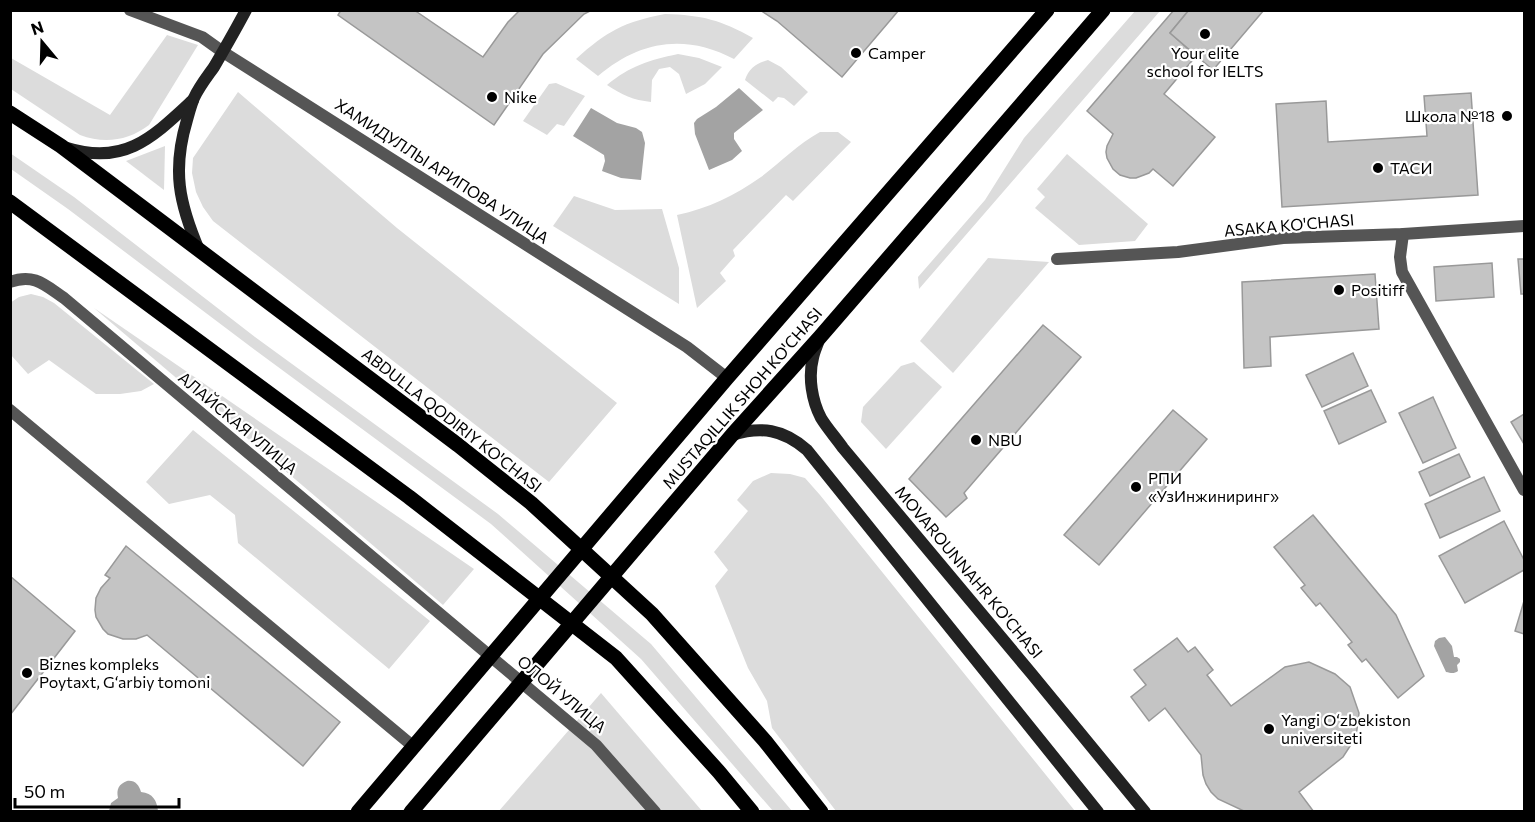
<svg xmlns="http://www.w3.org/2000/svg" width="1535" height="822" font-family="Commissioner,sans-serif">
	<rect width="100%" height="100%" fill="#fff"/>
	<!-- green -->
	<g fill="#dcdcdc">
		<polygon points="1135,11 1160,11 919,289 918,277 985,200 1024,138"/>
		<path d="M665 14C702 15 721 20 753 38L734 59C685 33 639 41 598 76L576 59C607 31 624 22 665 14Z"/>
		<path d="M167 35 198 45 149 125C128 141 104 144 80 135L11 89V58L110 115Z"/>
		<path d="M678 54 699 58 722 67 705 84 686 94 679 74 670 67 659 69 652 80 651 102C633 100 622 95 607 85 630 66 649 60 678 54Z"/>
		<path d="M768 60 781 67 808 92 794 106 784 98 778 97 773 102 745 80C749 68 757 63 768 60Z"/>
		<polygon points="556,83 585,96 564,126 557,124 547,135 523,121 549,84"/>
		<polygon points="238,92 397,228 617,403 549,482 213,221 203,207 196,192 192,173 193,158"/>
		<path d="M820 132H838L851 142 793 201 786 195 733 250 735 256 720 273 726 281 697 308 677 215C709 208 734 196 761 177 781 162 798 144 820 132Z"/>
		<polygon points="165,146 164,190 126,161"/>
		<polygon points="10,153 74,197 255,337 498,514 651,644 792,811 773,811 641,659 491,524 251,347 68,209 11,169"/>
		<polygon points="1067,154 1148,224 1135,241 1079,245 1035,208 1045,197 1037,189"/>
		<polygon points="574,196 615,210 662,209 679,268 679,304 553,226"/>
		<polygon points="988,258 1049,262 953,373 920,341"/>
		<polygon points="31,294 43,297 54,303 154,384 141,391 120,394 96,394 49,360 28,374 11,355 10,303 19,297"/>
		<polygon points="94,308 474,569 443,605"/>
		<polygon points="914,362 942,387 886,449 861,422 863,407 901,366"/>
		<polygon points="193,430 430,621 389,669 238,543 235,515 210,495 169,504 146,482"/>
		<polygon points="771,473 790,474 805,478 820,495 1075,811 836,811 772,728 767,701 748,668 715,586 728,570 714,552 748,511 737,500 753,481"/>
		<polygon points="601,693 702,811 498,812"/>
	</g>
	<!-- water -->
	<g fill="#a3a3a3">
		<polygon points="739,88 763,110 734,133 734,139 742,151 732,160 709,170 695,134 694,123 697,119 716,107"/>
		<polygon points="591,108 617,123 636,128 642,132 645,143 641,180 621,178 602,171 605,161 604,155 573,136"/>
		<path d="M1445 637 1452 646 1454 657H1457L1460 659V662L1457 665 1458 671C1454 674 1451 673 1446 672L1434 646 1435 641 1439 638Z"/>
		<path d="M127 781C135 780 139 785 141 792 153 793 157 801 158 811H109L111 803 118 798C116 789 119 784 127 781Z"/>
	</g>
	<!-- building -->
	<g fill="#c4c4c4" stroke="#999" stroke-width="1.5">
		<polygon points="341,10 414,10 483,57 508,22 520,10 592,10 584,14 543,54 494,125 338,15"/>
		<polygon points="760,10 899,10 842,77 777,21"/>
		<polygon points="1174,10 1189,10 1170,33 1196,56 1164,94 1215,137 1173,186 1153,169 1149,173 1136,178 1130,178 1120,175 1113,169 1107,158 1106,152 1107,146 1113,134 1087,111"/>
		<polygon points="1189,10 1264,10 1213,70 1170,33"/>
		<polygon points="1471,93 1478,195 1282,207 1276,104 1326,101 1328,142 1427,136 1424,96"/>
		<polygon points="1518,259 1524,259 1524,294 1521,294"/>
		<polygon points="1492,263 1494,297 1436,301 1434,267"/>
		<polygon points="1375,274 1379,329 1270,337 1271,366 1244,368 1242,282"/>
		<polygon points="1043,325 1081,357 964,493 967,498 946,517 909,479"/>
		<polygon points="1353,353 1368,386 1322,407 1306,375"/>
		<polygon points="1371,390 1386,422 1339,444 1324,411"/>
		<polygon points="1433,397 1456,448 1423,463 1399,413"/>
		<polygon points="1173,410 1207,439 1099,565 1064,535"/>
		<polygon points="1524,414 1524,444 1511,422"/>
		<polygon points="1459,454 1470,477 1430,496 1419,472"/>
		<polygon points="1484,477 1500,511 1440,538 1425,504"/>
		<polygon points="1313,515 1396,615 1424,676 1398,698 1366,659 1362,662 1348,645 1352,642 1320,603 1316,606 1301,588 1305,585 1274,547"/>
		<polygon points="1504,521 1524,560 1524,570 1465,603 1439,556"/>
		<polygon points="126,546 340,722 303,766 147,635 136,639 123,639 108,634 103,629 96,617 95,610 96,598 101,588 110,578 105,575"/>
		<polygon points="10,576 75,631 10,715"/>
		<polygon points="1524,601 1524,634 1515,631"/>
		<polygon points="1177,638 1188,652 1195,647 1213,670 1207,675 1231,706 1285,667 1309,662 1335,674 1350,687 1359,713 1356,737 1343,757 1299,792 1314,812 1246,812 1218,799 1211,792 1206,784 1203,775 1201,755 1165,708 1149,721 1131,697 1146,685 1134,670"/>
	</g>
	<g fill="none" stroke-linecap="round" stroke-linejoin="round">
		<!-- street -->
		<g stroke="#555" stroke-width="12">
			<polyline points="130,10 202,37 223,52 687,347 727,378"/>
			<polyline points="1403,234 1400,257 1402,272 1524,490"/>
			<polyline points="1057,259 1178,252 1283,238 1403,234 1524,226"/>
			<path d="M10 282C34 273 45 285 64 298L596 745 655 812"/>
			<polyline points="10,410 414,747"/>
		</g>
		<!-- secondary -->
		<g stroke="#222" stroke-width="12">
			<path d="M67 148C125 166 153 137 193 100"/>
			<path d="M199 250C179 203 172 170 187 120 189 113 191 105 194 98 199 87 207 77 214 67 225 48 236 29 246 10"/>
			<path d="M819 340C817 346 814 352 813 358 808 377 812 401 821 418 827 428 836 438 843 448L1031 673 1145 812"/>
			<path d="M732 435C761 426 783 429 807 450L1098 812"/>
		</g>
		<!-- primary -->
		<g stroke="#000" stroke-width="15">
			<polyline points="10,113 61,146 458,445 531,503 652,614 765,741 821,812"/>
			<polyline points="10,202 409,497 616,658 719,772 752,812"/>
			<polyline points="358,812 727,378 1047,10"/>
			<polyline points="411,812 732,435 820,337 1103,10"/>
		</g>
	</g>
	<!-- markers -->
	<g fill="#000" stroke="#fff" stroke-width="2">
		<circle cx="1205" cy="34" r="6"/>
		<circle cx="856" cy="53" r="6"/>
		<circle cx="492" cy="97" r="6"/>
		<circle cx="1507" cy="116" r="6"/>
		<circle cx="1378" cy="168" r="6"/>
		<circle cx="1339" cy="290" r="6"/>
		<circle cx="976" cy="440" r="6"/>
		<circle cx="1136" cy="487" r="6"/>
		<circle cx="27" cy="673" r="6"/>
		<circle cx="1269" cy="729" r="6"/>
	</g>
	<g text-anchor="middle" stroke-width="4.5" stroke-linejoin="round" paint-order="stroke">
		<!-- poi labels -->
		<g font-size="16" fill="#000" stroke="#fff" text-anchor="start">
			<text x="868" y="59">Camper</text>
			<text x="1205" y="59" text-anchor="middle">Your elite<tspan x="1205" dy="18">school for IELTS</tspan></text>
			<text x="504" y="103">Nike</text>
			<text x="1495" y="122" text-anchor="end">Школа №18</text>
			<text x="1390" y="174">ТАСИ</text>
			<text x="1351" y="296">Positiff</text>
			<text x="988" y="446">NBU</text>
			<text x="1148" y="484">РПИ<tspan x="1148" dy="18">«УзИнжиниринг»</tspan></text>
			<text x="39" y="670">Biznes kompleks<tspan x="39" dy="18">Poytaxt, G‘arbiy tomoni</tspan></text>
			<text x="1281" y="726">Yangi Oʻzbekiston<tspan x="1281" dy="18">universiteti</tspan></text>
		</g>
		<!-- street labels -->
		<g font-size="16" fill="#000" stroke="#fff">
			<text transform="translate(442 171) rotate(33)" y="6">ХАМИДУЛЛЫ АРИПОВА УЛИЦА</text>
			<text transform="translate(1289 225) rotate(-5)" y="6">ASAKA KO'CHASI</text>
			<text transform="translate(742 398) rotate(-49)" y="6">MUSTAQILLIK SHOH KO'CHASI</text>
			<text transform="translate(452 420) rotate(38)" y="6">ABDULLA QODIRIY KO'CHASI</text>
			<text transform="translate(238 423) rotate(40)" y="6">АЛАЙСКАЯ УЛИЦА</text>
			<text transform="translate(969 572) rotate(50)" y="6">MOVAROUNNAHR KO'CHASI</text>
			<text transform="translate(562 694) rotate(40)" y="6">ОЛОЙ УЛИЦА</text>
		</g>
	</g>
	<!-- border -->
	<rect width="1535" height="822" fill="none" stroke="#000000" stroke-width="24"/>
	<!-- north arrow -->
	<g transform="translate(42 42) rotate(341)" stroke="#ffffff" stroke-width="4.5" paint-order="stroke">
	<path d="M0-4.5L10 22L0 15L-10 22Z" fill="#000000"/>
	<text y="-9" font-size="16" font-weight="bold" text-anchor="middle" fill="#000000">N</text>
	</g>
	<!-- scale -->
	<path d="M15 798v9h164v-9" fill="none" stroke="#000000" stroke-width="3"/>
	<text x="24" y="798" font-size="18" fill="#000000" stroke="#ffffff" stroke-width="4.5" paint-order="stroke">50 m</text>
</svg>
